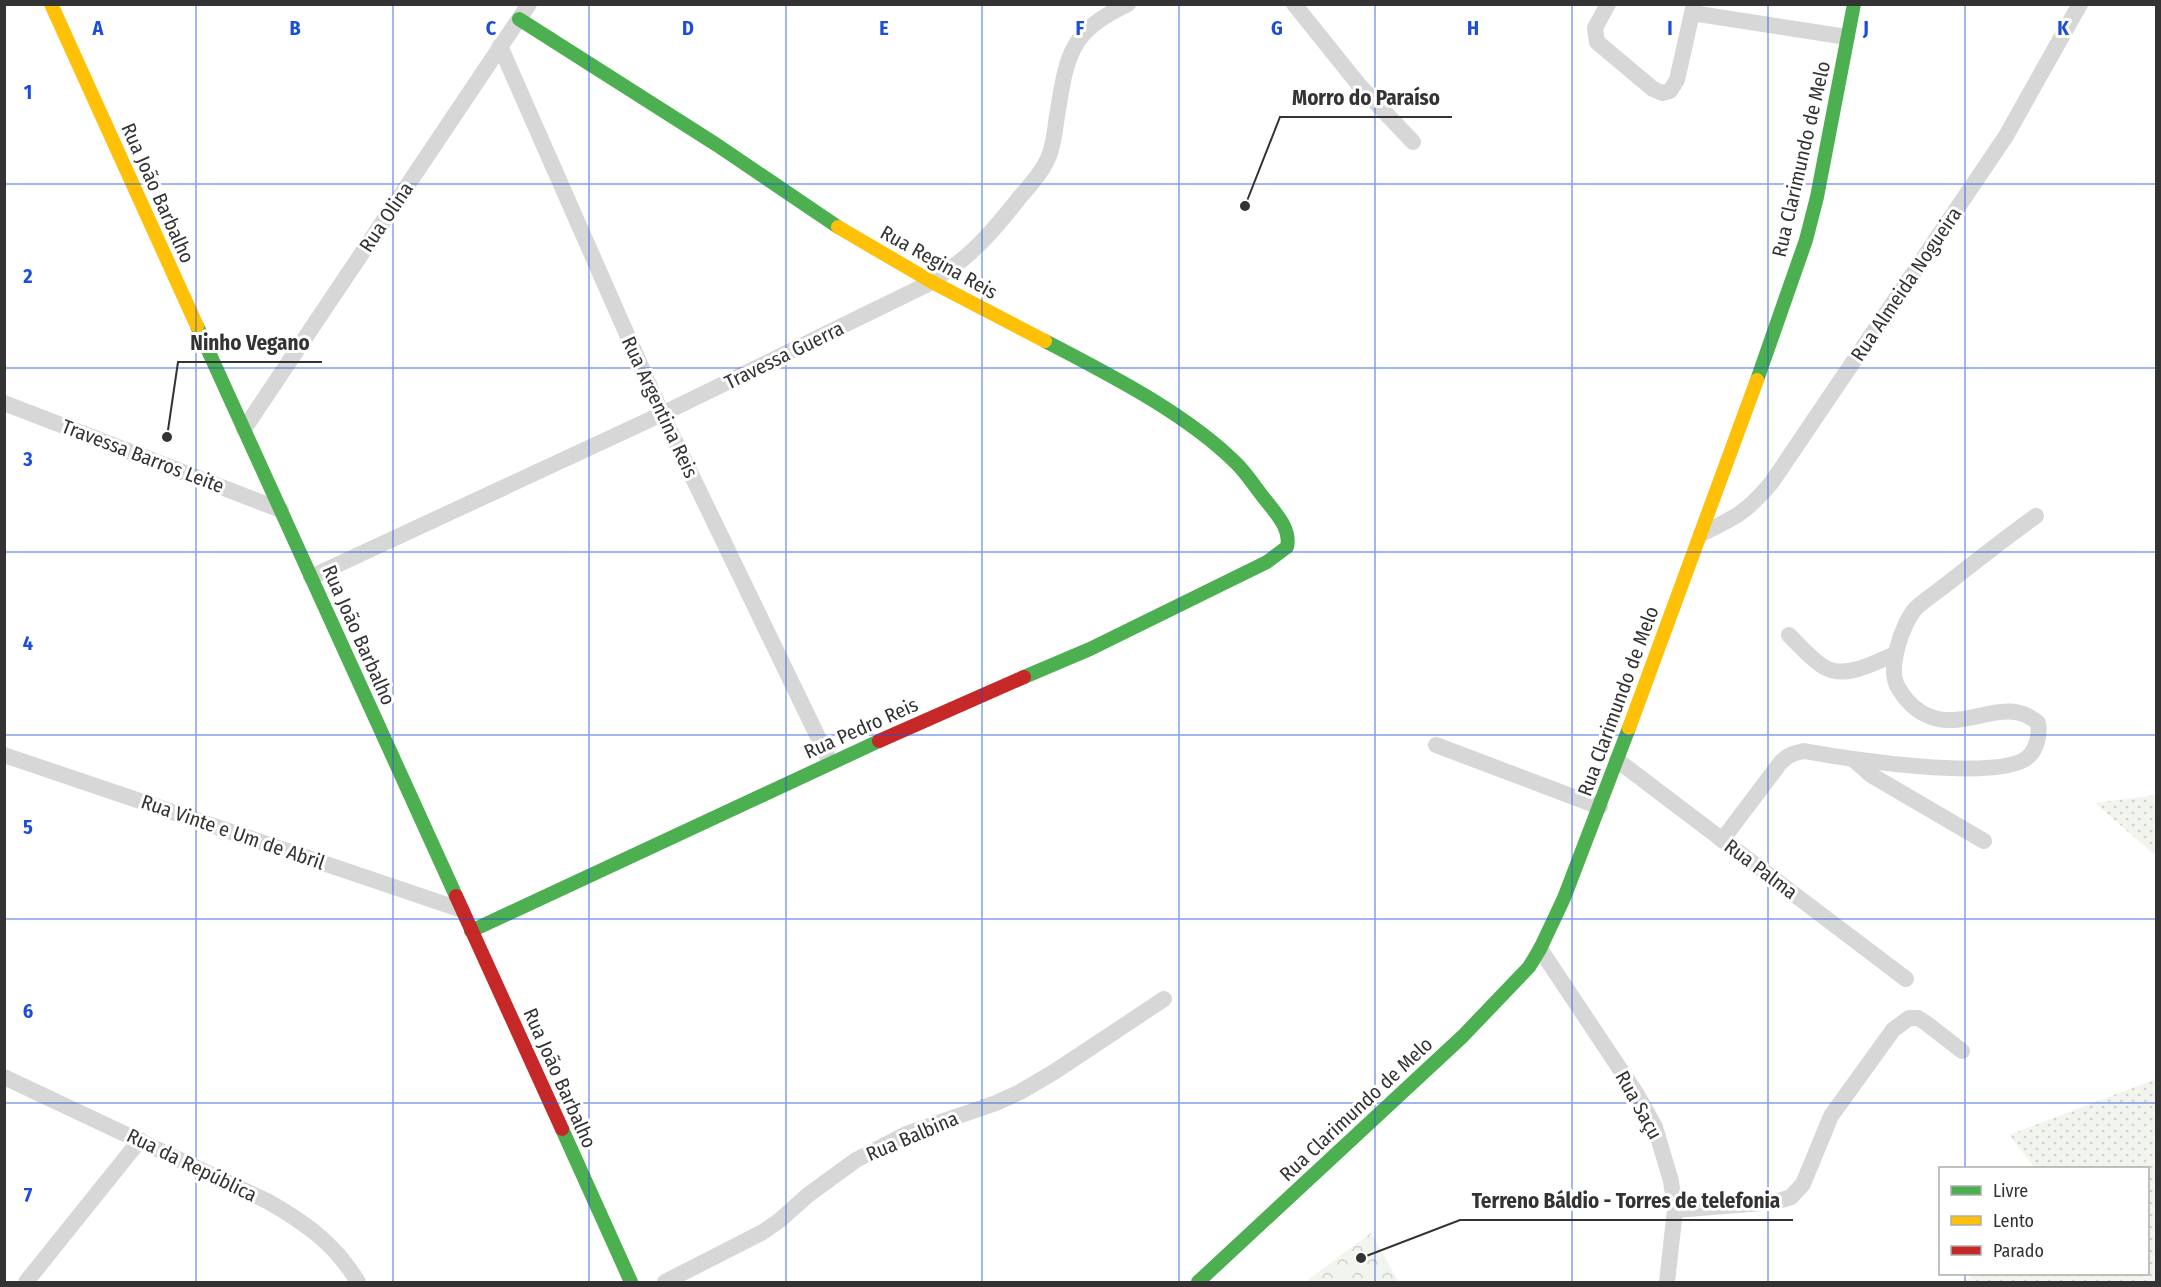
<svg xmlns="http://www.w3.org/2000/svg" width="2161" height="1287" font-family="'Fira Sans Condensed',sans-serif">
	<defs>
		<pattern id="grass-dots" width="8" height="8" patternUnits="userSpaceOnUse" patternTransform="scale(1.5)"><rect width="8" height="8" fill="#f1f5ed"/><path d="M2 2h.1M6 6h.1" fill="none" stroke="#cfd2cc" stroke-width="1.8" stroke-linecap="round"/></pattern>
		<pattern id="park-crowns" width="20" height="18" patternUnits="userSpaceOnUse" patternTransform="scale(1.5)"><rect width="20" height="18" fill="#f1f5ed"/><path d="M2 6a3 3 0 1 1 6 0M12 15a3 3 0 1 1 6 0" fill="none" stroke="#cfd2cc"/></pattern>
	</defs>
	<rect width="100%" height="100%" fill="#fff"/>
	<!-- grass -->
	<g fill="url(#grass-dots)">
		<polygon points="2156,795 2156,856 2095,803"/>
		<polygon points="2156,1079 2156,1282 1965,1282 1973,1274 2148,1274 2148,1168 2035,1168 2009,1135"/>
	</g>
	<!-- park -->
	<polygon fill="url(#park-crowns)" points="1371,1233 1399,1282 1305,1282"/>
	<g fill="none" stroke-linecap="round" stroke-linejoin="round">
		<!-- street -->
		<g stroke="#d7d7d7" stroke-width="16">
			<polyline points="1294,4 1359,85 1413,142"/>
			<polyline points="1608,4 1595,28 1597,42 1653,89 1662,93 1670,91 1677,80 1694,4"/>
			<polyline points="1692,13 1847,37"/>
			<polyline points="500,46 662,414 830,762"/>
			<polyline points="4,403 281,510"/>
			<polyline points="244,429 529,4"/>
			<path d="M1701 534C1735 518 1747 512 1772 482L2006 136 2080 4"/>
			<path d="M311 577 662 414 932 282C945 272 960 263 972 251 990 235 1005 216 1020 197 1031 184 1043 171 1049 156 1054 143 1055 129 1057 116 1067 55 1069 32 1128 4"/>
			<path d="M1789 635C1800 646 1811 659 1824 667 1845 680 1876 662 1895 654"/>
			<polyline points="1436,745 1600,807"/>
			<polyline points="4,755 462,910"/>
			<polyline points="1853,759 1871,775 1984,841"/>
			<polyline points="1617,760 1906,979"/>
			<path d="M1722 840 1781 762C1788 755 1794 753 1804 751 1843 758 2000 783 2028 757 2037 749 2040 734 2038 723 2008 696 1973 726 1938 719 1920 715 1908 704 1899 689 1886 671 1902 623 1916 608 1927 598 1941 589 1952 580 1980 558 2008 536 2036 516"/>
			<polyline points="1540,949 1636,1093 1655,1127 1671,1181 1675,1210 1667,1282"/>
			<path d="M4 1077 269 1202C307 1224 335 1244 358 1282"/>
			<polyline points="1675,1210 1775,1202 1791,1197 1803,1184 1831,1116 1893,1030 1909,1018 1918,1018 1926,1023 1962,1051"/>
			<polyline points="26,1282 140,1140"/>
			<polyline points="665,1282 763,1232 780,1220 808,1195 856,1160 906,1134 996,1103 1020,1092 1054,1072 1164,999"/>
		</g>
		<!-- fast -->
		<g stroke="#4caf50" stroke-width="14">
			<polyline points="519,19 717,145 838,227"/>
			<polyline points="197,326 456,896"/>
			<polyline points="1757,380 1806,240 1817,197 1854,4"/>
			<path d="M1024 677 1090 649 1267 562 1287 547C1291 530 1278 516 1268 503 1257 490 1248 475 1237 464 1186 413 1108 374 1045 341"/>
			<polyline points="471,931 879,741"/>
			<polyline points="562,1129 631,1282"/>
			<polyline points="1198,1282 1463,1036 1529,967 1540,949 1564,898 1629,728"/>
		</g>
		<!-- slow -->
		<g stroke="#ffc107" stroke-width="14">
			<polyline points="51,4 197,326"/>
			<polyline points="838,227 932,282 1045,341"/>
			<polyline points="1629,728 1757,380"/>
		</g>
		<!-- jam -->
		<g stroke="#c62828" stroke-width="14">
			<polyline points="879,741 1024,677"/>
			<polyline points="456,896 562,1129"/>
		</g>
	</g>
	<!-- grid -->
	<path fill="none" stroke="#1d4ed8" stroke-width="1.5" stroke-opacity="0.55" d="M196 4V1282M393 4V1282M589 4V1282M786 4V1282M982 4V1282M1179 4V1282M1375 4V1282M1572 4V1282M1768 4V1282M1965 4V1168M4 184H2156M4 368H2156M4 552H2156M4 735H2156M4 919H2156M4 1103H2156M1965 1274V1282"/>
	<g text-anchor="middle" stroke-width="6" stroke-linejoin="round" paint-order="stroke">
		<!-- street labels -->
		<g font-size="20" fill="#333" stroke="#fff">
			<text transform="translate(1801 159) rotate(-77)" y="7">Rua Clarimundo de Melo</text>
			<text transform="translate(158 193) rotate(66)" y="7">Rua João Barbalho</text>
			<text transform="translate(386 217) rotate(-56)" y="7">Rua Olina</text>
			<text transform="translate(939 262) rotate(29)" y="7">Rua Regina Reis</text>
			<text transform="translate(1906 284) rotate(-56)" y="7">Rua Almeida Nogueira</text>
			<text transform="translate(784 355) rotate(-26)" y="7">Travessa Guerra</text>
			<text transform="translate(660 407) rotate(65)" y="7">Rua Argentina Reis</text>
			<text transform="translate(143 456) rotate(21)" y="7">Travessa Barros Leite</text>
			<text transform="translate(359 635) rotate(66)" y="7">Rua João Barbalho</text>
			<text transform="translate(1618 701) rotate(-70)" y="7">Rua Clarimundo de Melo</text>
			<text transform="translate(861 728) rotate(-24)" y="7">Rua Pedro Reis</text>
			<text transform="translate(233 832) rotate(19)" y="7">Rua Vinte e Um de Abril</text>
			<text transform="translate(1761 869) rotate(37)" y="7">Rua Palma</text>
			<text transform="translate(560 1078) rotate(66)" y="7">Rua João Barbalho</text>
			<text transform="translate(1639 1105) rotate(61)" y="7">Rua Saçu</text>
			<text transform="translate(1356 1109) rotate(-43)" y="7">Rua Clarimundo de Melo</text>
			<text transform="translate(912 1136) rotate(-23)" y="7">Rua Balbina</text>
			<text transform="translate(192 1165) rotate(26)" y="7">Rua da República</text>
		</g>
	</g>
	<g font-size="20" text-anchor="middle" font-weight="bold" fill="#1d4ed8" stroke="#fff" stroke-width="6" stroke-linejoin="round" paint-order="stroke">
		<text x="98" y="35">A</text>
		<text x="295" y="35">B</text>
		<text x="491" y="35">C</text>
		<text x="688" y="35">D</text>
		<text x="884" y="35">E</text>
		<text x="1080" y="35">F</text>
		<text x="1277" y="35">G</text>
		<text x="1473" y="35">H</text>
		<text x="1670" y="35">I</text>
		<text x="1866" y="35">J</text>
		<text x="2063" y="35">K</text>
		<text x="28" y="99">1</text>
		<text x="28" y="283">2</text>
		<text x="28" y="466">3</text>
		<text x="28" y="650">4</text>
		<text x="28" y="834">5</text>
		<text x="28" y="1018">6</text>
		<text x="28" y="1202">7</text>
	</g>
	<!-- callouts -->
	<path fill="none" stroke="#333" stroke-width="2" d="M1245 206L1280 117H1452M167 437L178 362H322M1361 1258L1460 1220H1793"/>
	<g fill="#333" stroke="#fff" stroke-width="2">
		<circle cx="1245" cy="206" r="6"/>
		<circle cx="167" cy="437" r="6"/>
		<circle cx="1361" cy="1258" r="6"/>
	</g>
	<g font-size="21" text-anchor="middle" font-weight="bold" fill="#333" stroke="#fff" stroke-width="6" stroke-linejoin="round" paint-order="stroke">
		<text x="1366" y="105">Morro do Paraíso</text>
		<text x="250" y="350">Ninho Vegano</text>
		<text x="1626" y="1208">Terreno Báldio - Torres de telefonia</text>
	</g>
	<!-- border -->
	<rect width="2161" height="1287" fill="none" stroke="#333333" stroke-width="12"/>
	<!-- legend -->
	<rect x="1939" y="1167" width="210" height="108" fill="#ffffff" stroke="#adadad" stroke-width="1.5"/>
	<rect x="1951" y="1186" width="30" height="9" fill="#4caf50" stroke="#adadad" stroke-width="1.5"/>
	<text x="1993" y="1197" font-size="18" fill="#333333">Livre</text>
	<rect x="1951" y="1216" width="30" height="9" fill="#ffc107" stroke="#adadad" stroke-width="1.5"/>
	<text x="1993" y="1227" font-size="18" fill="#333333">Lento</text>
	<rect x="1951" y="1246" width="30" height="9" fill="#c62828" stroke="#adadad" stroke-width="1.5"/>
	<text x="1993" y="1257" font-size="18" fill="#333333">Parado</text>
</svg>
